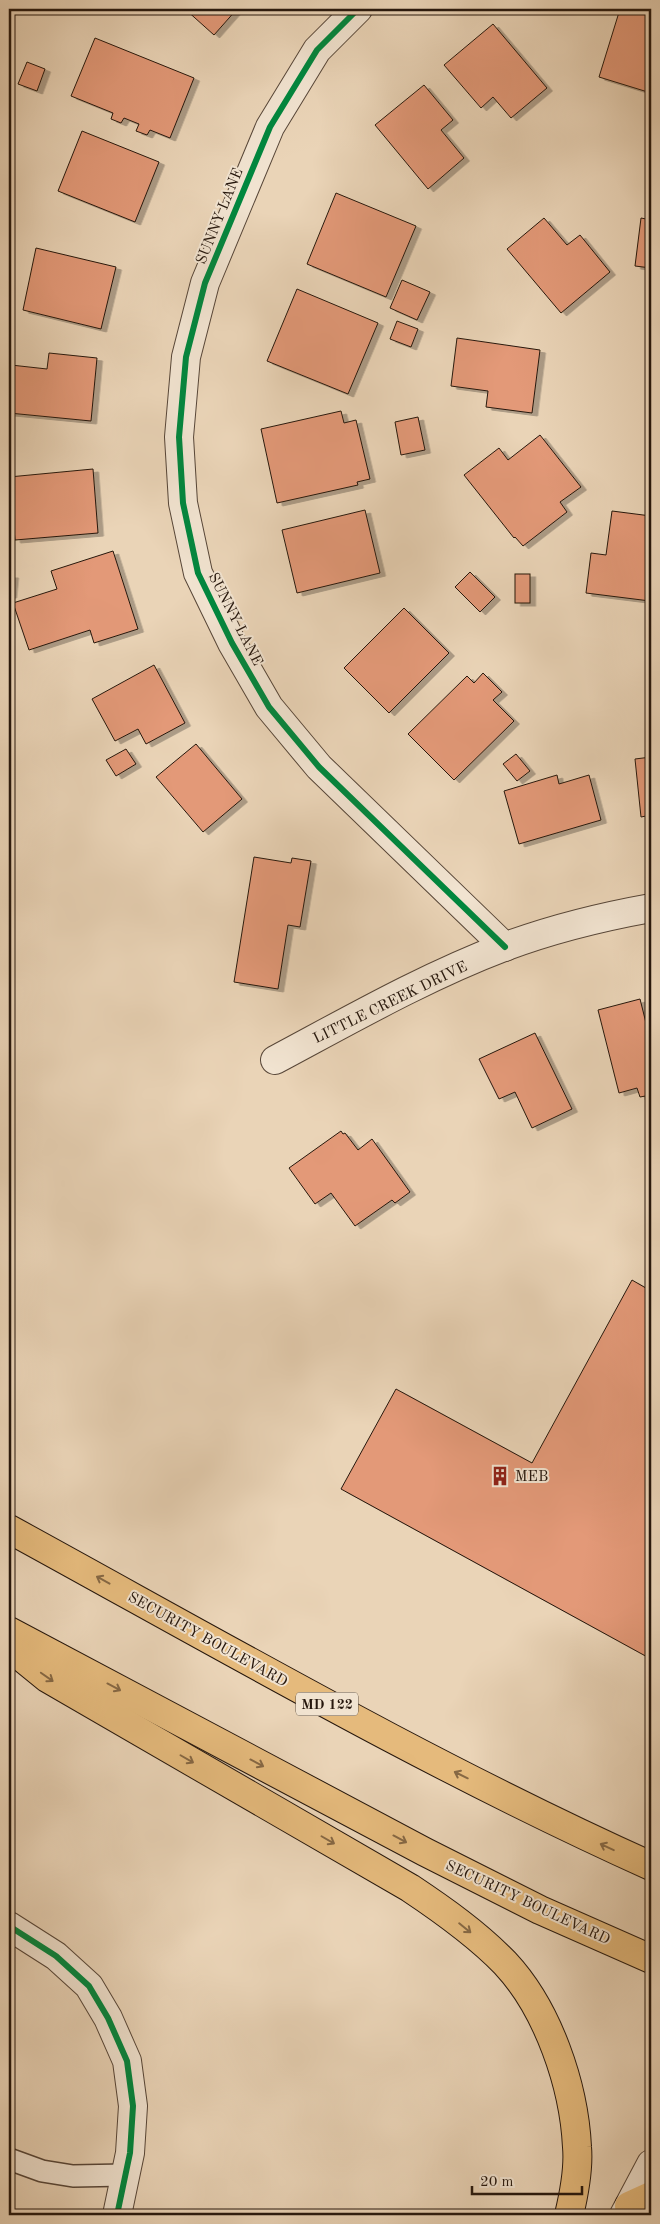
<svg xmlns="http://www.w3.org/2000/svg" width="660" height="2224" font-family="'Old Standard TT',serif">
	<defs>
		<filter id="shadow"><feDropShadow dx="5.5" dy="3" stdDeviation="0" flood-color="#0004"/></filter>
	</defs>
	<rect width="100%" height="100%" fill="#ead4b7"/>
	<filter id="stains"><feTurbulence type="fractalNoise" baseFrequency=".004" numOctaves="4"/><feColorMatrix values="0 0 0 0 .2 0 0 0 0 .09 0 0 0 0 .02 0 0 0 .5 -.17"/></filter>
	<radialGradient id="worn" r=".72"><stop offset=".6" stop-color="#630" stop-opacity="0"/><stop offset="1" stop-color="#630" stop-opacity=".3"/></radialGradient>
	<!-- building -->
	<g fill="#e39978" stroke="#26170d" filter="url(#shadow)">
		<polygon points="185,9 237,9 214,35"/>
		<polygon points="620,9 651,9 651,93 599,77"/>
		<polygon points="493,24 547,88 511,118 493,97 481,108 444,65"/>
		<polygon points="95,38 194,78 170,138 150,130 147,135 136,131 139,124 124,118 121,123 111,119 113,113 71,96"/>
		<polygon points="27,62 45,69 37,91 18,84"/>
		<polygon points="424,85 453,120 441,130 464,158 428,189 375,125"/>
		<polygon points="82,131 159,162 135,222 58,191"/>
		<polygon points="336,193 416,226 386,297 307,264"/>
		<polygon points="544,218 567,245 580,235 610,272 561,313 507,249"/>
		<polygon points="641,218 651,220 651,268 635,266"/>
		<polygon points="36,248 116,267 101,329 23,310"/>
		<polygon points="402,280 430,292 417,320 390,308"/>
		<polygon points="297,289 378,323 348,394 267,361"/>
		<polygon points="397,321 418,329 411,347 390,339"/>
		<polygon points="457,338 540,350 532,413 486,407 488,391 451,386"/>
		<polygon points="49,353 97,358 91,421 9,413 11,365 47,369"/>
		<polygon points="341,411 344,423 356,420 370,479 357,482 358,485 277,503 261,429"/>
		<polygon points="418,417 425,450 401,455 395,422"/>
		<polygon points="540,435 581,487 560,502 567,512 523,546 515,537 514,538 464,475 499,448 508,460"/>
		<polygon points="93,469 98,533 15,540 9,477"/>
		<polygon points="365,510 380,573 297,593 282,530"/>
		<polygon points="612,511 651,516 650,601 586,593 591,553 606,555"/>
		<polygon points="113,551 138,629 94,643 90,630 29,650 13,603 57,589 51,571"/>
		<polygon points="470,572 495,597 480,612 455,587"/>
		<rect x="515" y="574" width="15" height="29"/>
		<polygon points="9,575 13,575 11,595 9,595"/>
		<polygon points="404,608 449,653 389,713 344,668"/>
		<polygon points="154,665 185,723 146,744 138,729 115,741 92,699"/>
		<polygon points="483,673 502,692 493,700 514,721 454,780 408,734 467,676 474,683"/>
		<polygon points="196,744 242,799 203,832 156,777"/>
		<polygon points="126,749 136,764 116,776 106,760"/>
		<polygon points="516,754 530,771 517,781 503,764"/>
		<polygon points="651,757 651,815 641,817 635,759"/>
		<polygon points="557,775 559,784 589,775 601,820 519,844 504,791"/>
		<polygon points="254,857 291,863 292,858 311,861 300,927 288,925 278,989 234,982"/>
		<polygon points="640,999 651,1043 651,1095 640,1097 637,1088 619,1093 598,1010"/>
		<polygon points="535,1033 572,1109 532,1128 515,1092 499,1099 479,1059"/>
		<polygon points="341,1131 343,1134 345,1133 358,1150 372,1139 410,1192 395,1203 392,1200 355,1226 331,1193 315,1204 289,1168"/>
		<polygon points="632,1280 651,1291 651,1659 341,1489 396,1389 532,1463"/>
	</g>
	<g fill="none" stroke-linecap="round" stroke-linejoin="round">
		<defs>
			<polyline id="lane" points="9,2159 42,2171 73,2176 125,2175"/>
			<g id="street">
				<polyline points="358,9 317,50 270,127 205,283 186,357 179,437 183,503 198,573 232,643 269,707 319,767 505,947"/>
				<path d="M275 1060C350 1020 425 977 504 947 552 929 601 917 651 908"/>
				<polyline points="9,1926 56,1956 89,1986 108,2018 127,2061 133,2106 130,2153 117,2215"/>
				<polyline points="624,2215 651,2164"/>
			</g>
			<g id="primary">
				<path d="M9 1529C221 1645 431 1767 651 1866"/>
				<polyline points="9,1631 425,1852 540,1910 651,1959"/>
				<path d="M9 1647 47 1678 410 1888C443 1910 477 1934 505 1963 548 2009 574 2085 577 2147 579 2169 574 2194 569 2215"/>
				<polyline points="629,2206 651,2196"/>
			</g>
		</defs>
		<!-- lane casing -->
		<use href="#lane" stroke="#574638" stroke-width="24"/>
		<!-- street casing -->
		<use href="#street" stroke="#574638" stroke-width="30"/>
		<!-- primary casing -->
		<use href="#primary" stroke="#26170d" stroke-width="30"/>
		<!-- lane -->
		<use href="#lane" stroke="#f1e3d0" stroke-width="21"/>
		<!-- street -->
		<use href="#street" stroke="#f1e3d0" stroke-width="28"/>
		<!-- primary -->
		<use href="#primary" stroke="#e5ba7c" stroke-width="28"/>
		<defs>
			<g id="cycleway">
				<polyline points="358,9 317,50 270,127 205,283 186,357 179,437 183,503 198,573 232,643 269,707 319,767 505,947"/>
				<polyline points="9,1926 56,1956 89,1986 108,2018 127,2061 133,2106 130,2153 117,2215"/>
			</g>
		</defs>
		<!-- cycleway casing -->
		<use href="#cycleway" stroke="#f1e3d0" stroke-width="9"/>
		<!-- cycleway -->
		<use href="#cycleway" stroke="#00873e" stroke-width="6"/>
	</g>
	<!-- one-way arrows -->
	<defs><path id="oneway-shaft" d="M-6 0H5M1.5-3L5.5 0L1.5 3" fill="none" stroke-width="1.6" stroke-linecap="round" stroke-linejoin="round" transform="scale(1.25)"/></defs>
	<g stroke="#866844">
		<use href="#oneway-shaft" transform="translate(103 1580) rotate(-151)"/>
		<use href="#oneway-shaft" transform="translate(47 1677) rotate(35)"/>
		<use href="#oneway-shaft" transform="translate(114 1687) rotate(28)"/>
		<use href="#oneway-shaft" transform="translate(187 1759) rotate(30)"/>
		<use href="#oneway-shaft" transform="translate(257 1763) rotate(28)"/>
		<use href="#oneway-shaft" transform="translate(461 1775) rotate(-154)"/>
		<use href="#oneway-shaft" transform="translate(400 1839) rotate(28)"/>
		<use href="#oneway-shaft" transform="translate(328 1840) rotate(30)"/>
		<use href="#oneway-shaft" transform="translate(607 1847) rotate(-155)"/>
		<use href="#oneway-shaft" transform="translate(465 1928) rotate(39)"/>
	</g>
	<!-- icons -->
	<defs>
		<symbol id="building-bare" viewBox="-9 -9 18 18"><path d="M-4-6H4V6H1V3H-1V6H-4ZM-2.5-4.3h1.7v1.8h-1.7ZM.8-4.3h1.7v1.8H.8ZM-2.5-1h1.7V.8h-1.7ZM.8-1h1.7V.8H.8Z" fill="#8f2418" stroke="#f1e3d0" stroke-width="2.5" paint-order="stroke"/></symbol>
	</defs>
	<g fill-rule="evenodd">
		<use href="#building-bare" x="486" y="1462" width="28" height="28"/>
	</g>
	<g text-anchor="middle" stroke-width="4" stroke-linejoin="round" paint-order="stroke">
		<!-- shield labels -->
		<rect fill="#f1e3d0" stroke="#635448" stroke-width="1" x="296" y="1692.5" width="62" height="23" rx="4"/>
		<g font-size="14" font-weight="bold" fill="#26170d">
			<text x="327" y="1709">MD 122</text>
		</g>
		<!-- street labels -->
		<g font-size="15" fill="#26170d" stroke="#f1e3d0">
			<text transform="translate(219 216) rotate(-68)" y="5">SUNNY LANE</text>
			<text transform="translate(236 619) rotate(63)" y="5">SUNNY LANE</text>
			<text transform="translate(390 1002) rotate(-26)" y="5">LITTLE CREEK DRIVE</text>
			<text transform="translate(208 1639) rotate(29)" y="5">SECURITY BOULEVARD</text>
			<text transform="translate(528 1902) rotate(25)" y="5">SECURITY BOULEVARD</text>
		</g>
		<!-- poi labels -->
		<g font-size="15" fill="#26170d" stroke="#f1e3d0" text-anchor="start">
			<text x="515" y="1481">MEB</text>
		</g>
	</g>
	<!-- margin -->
	<rect width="660" height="2224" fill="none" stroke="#ead4b7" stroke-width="30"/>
	<rect x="10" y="10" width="640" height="2204" fill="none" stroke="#26170d" stroke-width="2.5"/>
	<rect x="15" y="15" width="630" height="2194" fill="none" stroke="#26170d"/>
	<!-- scale -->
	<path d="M472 2186v8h110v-8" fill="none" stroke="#26170d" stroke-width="2.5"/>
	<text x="480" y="2186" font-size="15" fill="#26170d" stroke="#f1e3d0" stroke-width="4" paint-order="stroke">20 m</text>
	<rect width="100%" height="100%" filter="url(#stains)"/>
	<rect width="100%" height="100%" fill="url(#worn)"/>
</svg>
